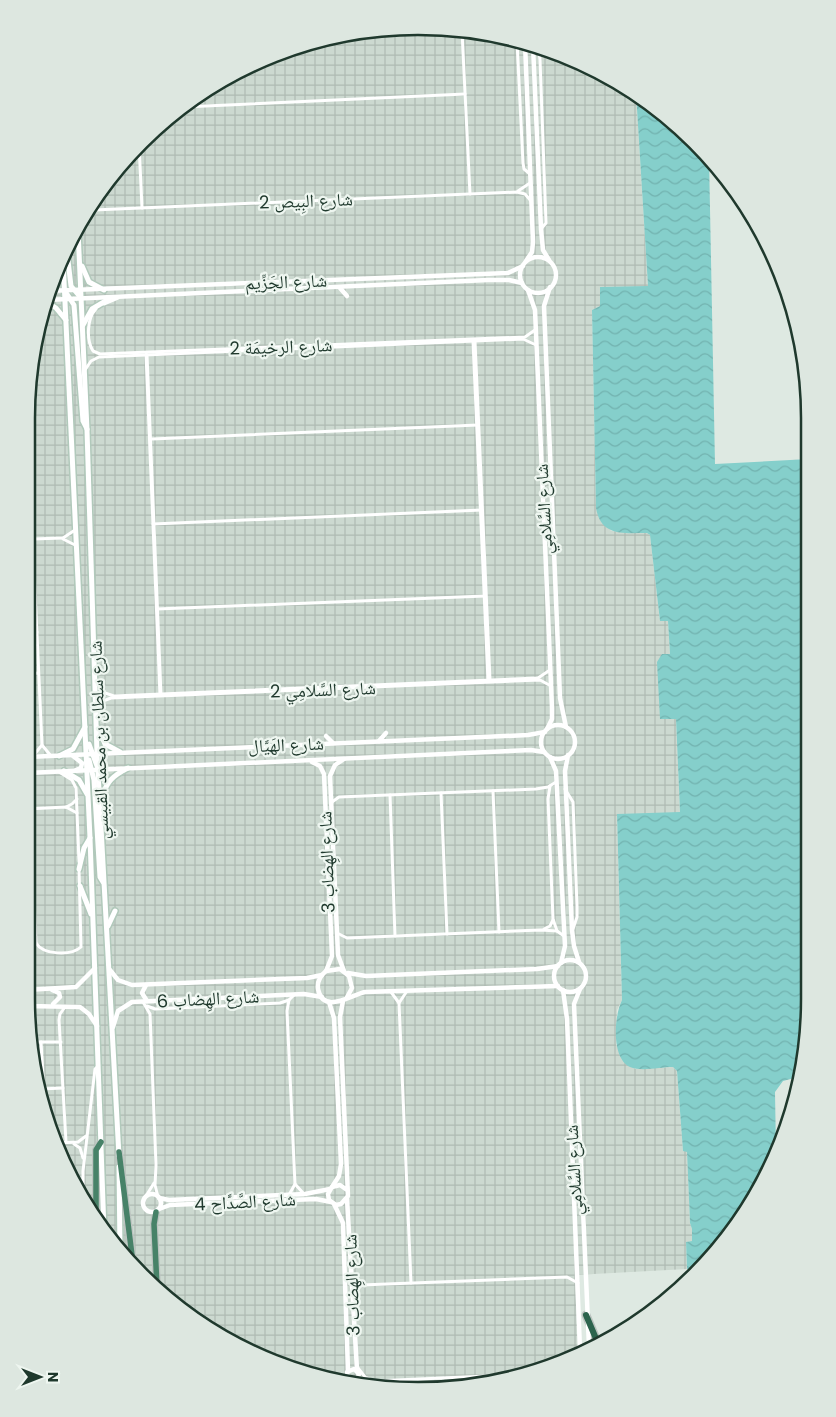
<svg xmlns="http://www.w3.org/2000/svg" width="836" height="1417" font-family="Poppins,'Noto Naskh Arabic',sans-serif">
	<defs>
		<pattern id="industrial-grid" width="8" height="8" patternUnits="userSpaceOnUse" patternTransform="scale(1.25)"><rect width="8" height="8" fill="#ccd9d0"/><path d="M0 4h8M4 0v8" fill="none" stroke="#afbbb3"/></pattern>
		<pattern id="water-waves" width="16" height="10" patternUnits="userSpaceOnUse" patternTransform="scale(1.25)"><rect width="16" height="10" fill="#85cfcb"/><path d="M0 5q4-4 8 0t8 0" fill="none" stroke="#72b2af"/></pattern>
	</defs>
	<rect width="100%" height="100%" fill="#dee9e2"/>
	<!-- industrial -->
	<polygon fill="url(#industrial-grid)" points="418,26 495,34 568,56 636,93 648,287 600,287 600,306 592,310 596,508 611,531 647,533 650,535 660,621 668,621 670,654 661,719 676,719 680,813 617,815 622,1000 617,1010 616,1045 635,1069 673,1067 677,1071 683,1151 687,1151 690,1223 692,1229 692,1241 686,1242 687,1269 575,1275 578,1352 544,1370 475,1381 412,1380 412,1388 400,1388 292,1370 180,1310 138,1268 135,1251 123,1253 107,1237 47,1125 26,999 27,392 47,292 92,200 141,141 201,92 268,56 342,34"/>
	<!-- water -->
	<path fill="url(#water-waves)" d="M636 93 709 157 715 464 809 459V1025L798 1077 783 1081 775 1092 776 1151 744 1217 694 1270 687 1269 686 1242 692 1241V1229L690 1223 687 1152 683 1151 677 1071 673 1067C661 1067 641 1072 630 1067 611 1058 614 1016 622 1000L617 814 680 812 676 719H660L657 662 662 654H670L668 621H660L650 535 647 533C624 533 601 537 596 508L592 310 600 306V287L648 286Z"/>
	<g fill="none" stroke-linecap="round" stroke-linejoin="round">
		<defs>
			<g id="secondary">
				<polyline points="78,230 87,430 97,754 119,1156"/>
				<polyline points="67,252 71,286 81,298"/>
				<polyline points="63,259 90,838 104,1231"/>
				<polyline points="82,266 89,282 104,290"/>
				<polyline points="50,287 62,266"/>
				<polyline points="65,291 74,305 83,421 87,429"/>
				<polyline points="45,301 56,308 66,320"/>
				<polyline points="83,325 92,309 109,299"/>
				<polyline points="98,728 105,744 120,752"/>
				<polyline points="89,744 97,766"/>
				<polyline points="59,756 73,749 85,727"/>
				<polyline points="89,760 94,780 100,877 103,882"/>
				<polyline points="64,771 79,780 87,794"/>
				<path d="M101 800C106 782 112 776 128 768"/>
				<polyline points="79,869 84,848 90,838"/>
				<polyline points="80,886 91,914"/>
				<polyline points="108,926 115,911"/>
				<polyline points="119,1167 120,1250"/>
			</g>
			<g id="trunk">
				<polyline points="119,1152 133,1263"/>
				<polyline points="156,1212 154,1224 157,1287"/>
				<polyline points="96,1216 96,1150 101,1142"/>
			</g>
			<polyline id="motorway" points="586,1315 597,1341"/>
		</defs>
		<!-- secondary casing -->
		<use href="#secondary" stroke="#b1c9bb" stroke-width="8"/>
		<!-- trunk casing -->
		<use href="#trunk" stroke="#bcc4c0" stroke-width="8"/>
		<!-- motorway casing -->
		<use href="#motorway" stroke="#bcc4c0" stroke-width="9"/>
		<!-- minor -->
		<g stroke="#fff" stroke-width="3">
			<polyline points="462,31 470,194"/>
			<polyline points="517,41 523,163 524,169 530,174"/>
			<polyline points="533,46 539,51 540,60 546,223 541,229"/>
			<polyline points="183,107 465,94"/>
			<polyline points="139,144 142,208"/>
			<polyline points="518,191 530,183"/>
			<polyline points="88,208 94,210 517,192 525,194 531,201"/>
			<polyline points="85,216 94,210"/>
			<polyline points="104,304 118,298"/>
			<path d="M96 309C87 318 86 340 93 351L100 354 525 337 535 330"/>
			<polyline points="473,341 488,681"/>
			<polyline points="475,341 490,680"/>
			<polyline points="146,354 160,695"/>
			<polyline points="147,355 161,695"/>
			<polyline points="85,370 91,361 99,357 523,339 536,345"/>
			<polyline points="27,414 42,745 33,756"/>
			<polyline points="152,439 478,425"/>
			<polyline points="153,524 482,510"/>
			<polyline points="33,539 63,538 75,530"/>
			<polyline points="63,539 75,545"/>
			<polyline points="157,609 485,596"/>
			<polyline points="27,632 37,632"/>
			<polyline points="27,674 38,673"/>
			<polyline points="96,681 105,693 114,696 538,678 550,670"/>
			<polyline points="97,711 103,701 111,698 540,680 551,686"/>
			<polyline points="42,745 51,756"/>
			<polyline points="59,772 72,780 76,788 79,862"/>
			<polyline points="550,786 548,799 553,919 557,931"/>
			<polyline points="565,789 573,802 577,906 577,917 573,929"/>
			<polyline points="493,791 499,932"/>
			<polyline points="441,793 447,934"/>
			<polyline points="390,795 395,936"/>
			<polyline points="332,802 339,797 536,789 548,787 556,782"/>
			<polyline points="66,807 72,804 77,799"/>
			<polyline points="27,809 66,807 77,813"/>
			<polyline points="544,929 550,926 553,920"/>
			<polyline points="337,933 347,938 541,930 557,931 564,936"/>
			<path d="M36 943C43 955 71 956 81 947L79 869"/>
			<polyline points="26,954 33,950 36,943 30,809"/>
			<polyline points="407,991 399,1003 411,1283"/>
			<polyline points="391,992 399,1003"/>
			<polyline points="289,1000 287,1011 295,1184 289,1195"/>
			<polyline points="143,1002 150,1014 156,1165 155,1185 158,1197"/>
			<polyline points="147,1006 155,1009 280,1003 289,1000 295,994"/>
			<polyline points="65,1007 60,1014 59,1020 66,1142"/>
			<polyline points="33,1042 61,1042"/>
			<polyline points="41,1042 45,1110"/>
			<polyline points="41,1089 63,1088"/>
			<polyline points="57,1143 78,1142 86,1136"/>
			<polyline points="74,1144 80,1148 83,1158"/>
			<polyline points="295,1184 304,1194"/>
			<polyline points="83,1192 83,1171 95,1069 98,1066"/>
			<polyline points="146,1196 154,1183"/>
			<polyline points="353,1291 361,1285 567,1277 578,1283"/>
			<polyline points="358,1368 365,1377 374,1381 512,1375"/>
		</g>
		<!-- tertiary -->
		<g stroke="#fff" stroke-width="4.5">
			<polyline points="525,43 533,242 532,252 526,261"/>
			<polyline points="533,45 541,229 543,250 549,260"/>
			<circle cx="538" cy="275" r="18"/>
			<polyline points="550,287 544,306 560,698 566,727"/>
			<polyline points="340,288 347,296"/>
			<polyline points="528,290 535,310 552,708 552,719 547,729"/>
			<polyline points="47,291 508,273 523,266"/>
			<polyline points="46,300 488,280 509,280 522,283"/>
			<circle cx="558" cy="742" r="17"/>
			<polyline points="326,736 333,743"/>
			<polyline points="379,741 386,733"/>
			<polyline points="568,755 565,771 572,930 574,946 579,962"/>
			<polyline points="73,756 82,763 81,768 76,770"/>
			<polyline points="27,757 528,735 545,732"/>
			<polyline points="550,757 556,771 565,946 561,963"/>
			<polyline points="344,759 335,765 330,776 338,955 344,971"/>
			<polyline points="312,762 320,766 324,774 332,956 326,971"/>
			<polyline points="27,773 531,750 544,752"/>
			<circle cx="570" cy="976" r="16"/>
			<polyline points="110,970 118,980 132,985 307,978 322,975"/>
			<polyline points="348,973 366,976 537,969 558,966"/>
			<polyline points="146,985 142,993 147,1001"/>
			<polyline points="580,989 574,1004 589,1346"/>
			<polyline points="26,990 76,987 95,968"/>
			<polyline points="52,990 59,993 60,997 53,1004"/>
			<polyline points="563,990 567,1019 580,1350"/>
			<path d="M346 999 352 988 349 976 340 969 326 971C320 976 317 982 318 989 323 1015 351 995 365 992L558 986"/>
			<polyline points="343,1001 340,1017 348,1196 341,1204 336,1205 329,1200 328,1194 332,1187 340,1185 347,1190"/>
			<polyline points="329,1002 334,1018 341,1164 339,1176 332,1187"/>
			<polyline points="27,1006 80,1007 89,1014 97,1026"/>
			<polyline points="113,1027 118,1011 132,1002 304,994 322,997"/>
			<circle cx="152" cy="1203" r="9"/>
			<polyline points="159,1198 169,1200 305,1194 330,1189"/>
			<polyline points="347,1199 357,1370"/>
			<polyline points="334,1204 343,1223 348,1371"/>
			<polyline points="159,1209 170,1205 316,1199 331,1202"/>
			<polyline points="348,1379 347,1372 354,1369 359,1374 356,1381"/>
		</g>
		<!-- secondary -->
		<use href="#secondary" stroke="#fff" stroke-width="5"/>
		<!-- trunk -->
		<use href="#trunk" stroke="#478268" stroke-width="5.5"/>
		<!-- motorway -->
		<use href="#motorway" stroke="#2c644d" stroke-width="6"/>
	</g>
	<g text-anchor="middle" stroke-width="4.5" stroke-linejoin="round" paint-order="stroke">
		<!-- street labels -->
		<g font-size="18" fill="#1f392d" stroke="#eef6f0">
			<text transform="translate(306 201) rotate(-2)" y="6">شارع البِيص 2</text>
			<text transform="translate(286 282) rotate(-2)" y="6">شارع الجَزِّيم</text>
			<text transform="translate(281 347) rotate(-2)" y="6">شارع الرخيمَة 2</text>
			<text transform="translate(544 509) rotate(-93)" y="6">شارع السَّلامِي</text>
			<text transform="translate(323 690) rotate(-2)" y="6">شارع السَّلامِي 2</text>
			<text transform="translate(99 740) rotate(-92)" y="6">شارع سلطان بن محمد القبيسي</text>
			<text transform="translate(286 745) rotate(-2)" y="6">شارع الهَيَّال</text>
			<text transform="translate(327 862) rotate(-92)" y="6">شارع الهِضاب 3</text>
			<text transform="translate(208 999) rotate(-3)" y="6">شارع الهِضاب 6</text>
			<text transform="translate(574 1170) rotate(-93)" y="6">شارع السَّلامِي</text>
			<text transform="translate(245 1202) rotate(-3)" y="6">شارع الصَّدَّاح 4</text>
			<text transform="translate(352 1285) rotate(-92)" y="6">شارع الهِضاب 3</text>
		</g>
	</g>
	<!-- crop -->
	<path d="M0 0H836V1417H0ZM418 35H418A383 383 0 0 1 801 418V999A383 383 0 0 1 418 1382H418A383 383 0 0 1 35 999V418A383 383 0 0 1 418 35Z" fill="#dde7e0" fill-rule="evenodd"/>
	<path fill="none" stroke="#1f392d" stroke-width="2.5" d="M418 35H418A383 383 0 0 1 801 418V999A383 383 0 0 1 418 1382H418A383 383 0 0 1 35 999V418A383 383 0 0 1 418 35Z"/>
	<!-- north arrow -->
	<g transform="translate(40 1377) rotate(90)" stroke="#eef6f0" stroke-width="4" paint-order="stroke">
	<path d="M0-4L9 19L0 12L-9 19Z" fill="#1f392d"/>
	<text y="-8" font-size="14" font-weight="bold" text-anchor="middle" fill="#1f392d">N</text>
	</g>
</svg>
